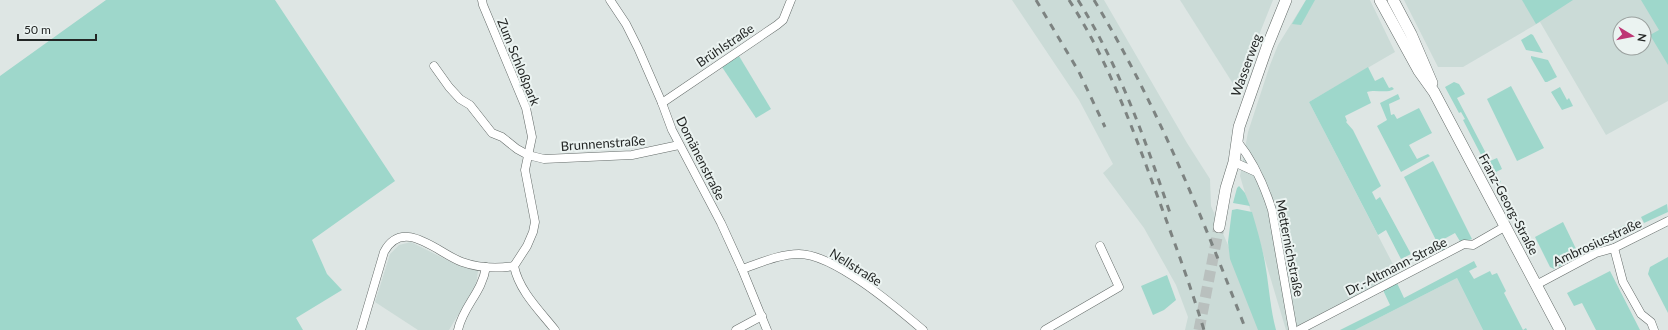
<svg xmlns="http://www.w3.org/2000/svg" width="1668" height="330" font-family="Lato,sans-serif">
	<rect width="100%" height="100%" fill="#dee6e4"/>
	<!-- built -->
	<g fill="#cbdbd7" fill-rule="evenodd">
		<polygon points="1012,0 1104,0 1187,143 1210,179 1211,206 1252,300 1263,330 1185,330 1188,317 1176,285 1144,228 1103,173 1113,164 1079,100"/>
		<polygon points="1180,0 1273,0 1237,90"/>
		<polygon points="1306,0 1370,0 1395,52 1309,102 1398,274 1309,320 1311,330 1286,330 1240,176 1248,132 1270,65 1278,45"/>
		<path d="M1404 0H1668V101L1606 135 1540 22 1463 67H1438ZM1620 24H1644V48H1620Z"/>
		<polygon points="411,242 459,266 478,271 476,285 449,330 418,330 375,302 390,254 399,245"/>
		<polygon points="1457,278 1483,330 1355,330"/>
	</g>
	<!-- green -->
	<g fill="#9ed7cb">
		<polygon points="106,0 275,0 395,181 312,240 327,274 342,290 296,318 303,330 0,330 0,76"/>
		<polygon points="1306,0 1315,0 1301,25 1292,24"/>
		<polygon points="1522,0 1573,0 1536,24"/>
		<polygon points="1641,0 1668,0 1668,65 1650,35 1659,30"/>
		<polygon points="1531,34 1533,35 1543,53 1526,50 1521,40"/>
		<polygon points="739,56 771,109 756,118 722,67"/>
		<polygon points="1531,56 1548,60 1557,77 1547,82 1545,82 1531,58"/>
		<path d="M1368 67 1375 81 1383 77 1389 88 1392 87 1394 89C1386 94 1376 89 1367 92L1371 103 1345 116 1347 121 1346 122 1353 130 1381 186 1372 192 1376 200 1380 197 1411 254 1401 259 1386 230 1378 235 1309 102Z"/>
		<polygon points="1454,82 1459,84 1465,94 1457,98 1490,161 1497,158 1502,169 1496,172 1501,182 1496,184 1463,120 1465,119 1461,112 1459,113 1445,87"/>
		<polygon points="1511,86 1544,148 1517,161 1487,99"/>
		<polygon points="1560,87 1567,100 1569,98 1573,106 1562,110 1551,92"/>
		<polygon points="1398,94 1400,99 1389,104 1391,115 1394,114 1397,119 1419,108 1432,133 1409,145 1417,159 1428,154 1430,156 1401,172 1377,126 1387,120 1380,103"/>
		<polygon points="1433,161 1472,239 1461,243 1455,233 1444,239 1449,249 1442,252 1404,177"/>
		<polygon points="1239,186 1245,193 1250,206 1233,203 1237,188"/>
		<polygon points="1667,204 1668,212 1644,223 1641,217"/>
		<path d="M1237 209 1252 212C1257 229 1262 246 1265 263 1269 285 1270 308 1276 330H1258L1230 259 1228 242 1232 210Z"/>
		<polygon points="1635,220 1639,226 1604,244 1600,242 1598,238"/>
		<polygon points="1563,222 1579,255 1579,257 1554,269 1550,267 1535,237"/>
		<polygon points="1668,257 1668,313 1648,274 1650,267"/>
		<polygon points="1474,261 1477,267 1469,271 1474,279 1490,271 1492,275 1497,273 1506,291 1504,293 1523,330 1526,328 1527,330 1483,330 1457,278 1355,330 1340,330 1390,305 1383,290 1397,283 1404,298"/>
		<polygon points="1610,271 1640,330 1596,330 1582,303 1574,306 1567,293"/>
		<polygon points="1167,275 1176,300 1164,310 1153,315 1141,286"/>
	</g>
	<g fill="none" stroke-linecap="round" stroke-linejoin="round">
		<!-- secondary-tunnel -->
		<polyline stroke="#b9c0be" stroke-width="11" stroke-dasharray="11 5.5" stroke-linecap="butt" points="1199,330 1219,227"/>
		<defs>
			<g id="street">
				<path d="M482 0 483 5 526 108 532 137 525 170 535 222 533 232 527 246 514 266C519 291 540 311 555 330"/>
				<polyline points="610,0 626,24 638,48 662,103 672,130 721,223 742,269 767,330"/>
				<polyline points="434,66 449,87 460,99 470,105 492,133 502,137 517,149 528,155 544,159 632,155 679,145"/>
				<polyline points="662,103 777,25 783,20 791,0"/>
				<path d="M1237 141C1254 162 1264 185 1272 210L1293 330"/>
				<polyline points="1234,162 1256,172"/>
				<polyline points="1614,248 1623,282 1641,314 1651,322 1654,330"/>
				<path d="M742 269C760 263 780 254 799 254 834 254 896 307 923 330"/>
				<polyline points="1536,285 1596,253 1614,248 1668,221"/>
				<path d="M361 330 384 252C403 216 439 254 462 262 479 268 496 269 514 266"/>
				<path d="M458 330C463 306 482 293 486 267"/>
				<polyline points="736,330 762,316"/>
				<polyline points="1045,330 1119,287 1100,246"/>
				<polyline points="1299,330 1464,244 1473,245 1506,226"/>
			</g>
			<g id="secondary">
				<polyline points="1380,0 1419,71 1434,92 1560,330"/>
				<polyline points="1393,0 1411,34 1432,83"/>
				<polyline points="1219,227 1226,188 1234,162 1239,127 1267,47 1286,0"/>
			</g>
		</defs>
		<!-- street casing -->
		<use href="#street" stroke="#646b69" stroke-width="9"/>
		<!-- secondary casing -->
		<use href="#secondary" stroke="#646b69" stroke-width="12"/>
		<!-- street -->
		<use href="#street" stroke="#fff" stroke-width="8"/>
		<!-- secondary -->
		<use href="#secondary" stroke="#fff" stroke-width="11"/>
		<!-- rail -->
		<g stroke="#7d8381" stroke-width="3" stroke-dasharray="7 7" stroke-linecap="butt">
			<polyline points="1036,0 1079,72 1105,127"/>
			<path d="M1069 0C1106 57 1130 121 1153 184 1171 233 1189 281 1204 330"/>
			<path d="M1078 0C1120 67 1146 142 1171 216"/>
			<path d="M1094 0C1157 104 1202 217 1246 330"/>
		</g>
	</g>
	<g text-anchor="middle" stroke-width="4" stroke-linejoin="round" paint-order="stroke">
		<!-- street labels -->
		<g font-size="13" fill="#232625" stroke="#ebf3f1">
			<text transform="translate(725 45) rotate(-34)" y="5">Brühlstraße</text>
			<text transform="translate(519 62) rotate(68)" y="5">Zum Schloßpark</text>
			<text transform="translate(1246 65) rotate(-70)" y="5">Wasserweg</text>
			<text transform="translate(603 143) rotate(-4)" y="5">Brunnenstraße</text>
			<text transform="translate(701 158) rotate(63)" y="5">Domänenstraße</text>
			<text transform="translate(1509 204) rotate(62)" y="5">Franz-Georg-Straße</text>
			<text transform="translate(1597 242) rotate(-25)" y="5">Ambrosiusstraße</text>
			<text transform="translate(1290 248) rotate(79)" y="5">Metternichstraße</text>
			<text transform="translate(1396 266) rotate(-27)" y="5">Dr.-Altmann-Straße</text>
			<text transform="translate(856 267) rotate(32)" y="5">Nellstraße</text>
		</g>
	</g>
	<!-- north arrow -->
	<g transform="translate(1632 36) rotate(100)"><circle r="19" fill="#ebf3f1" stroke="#9ba19f"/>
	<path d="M0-3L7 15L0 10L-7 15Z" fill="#be3675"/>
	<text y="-6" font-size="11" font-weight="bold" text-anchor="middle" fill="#232625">N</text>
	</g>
	<!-- scale -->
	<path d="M18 34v6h78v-6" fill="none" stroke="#232625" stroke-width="2"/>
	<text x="24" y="34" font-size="12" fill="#232625" stroke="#ebf3f1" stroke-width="3" paint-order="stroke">50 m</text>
</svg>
